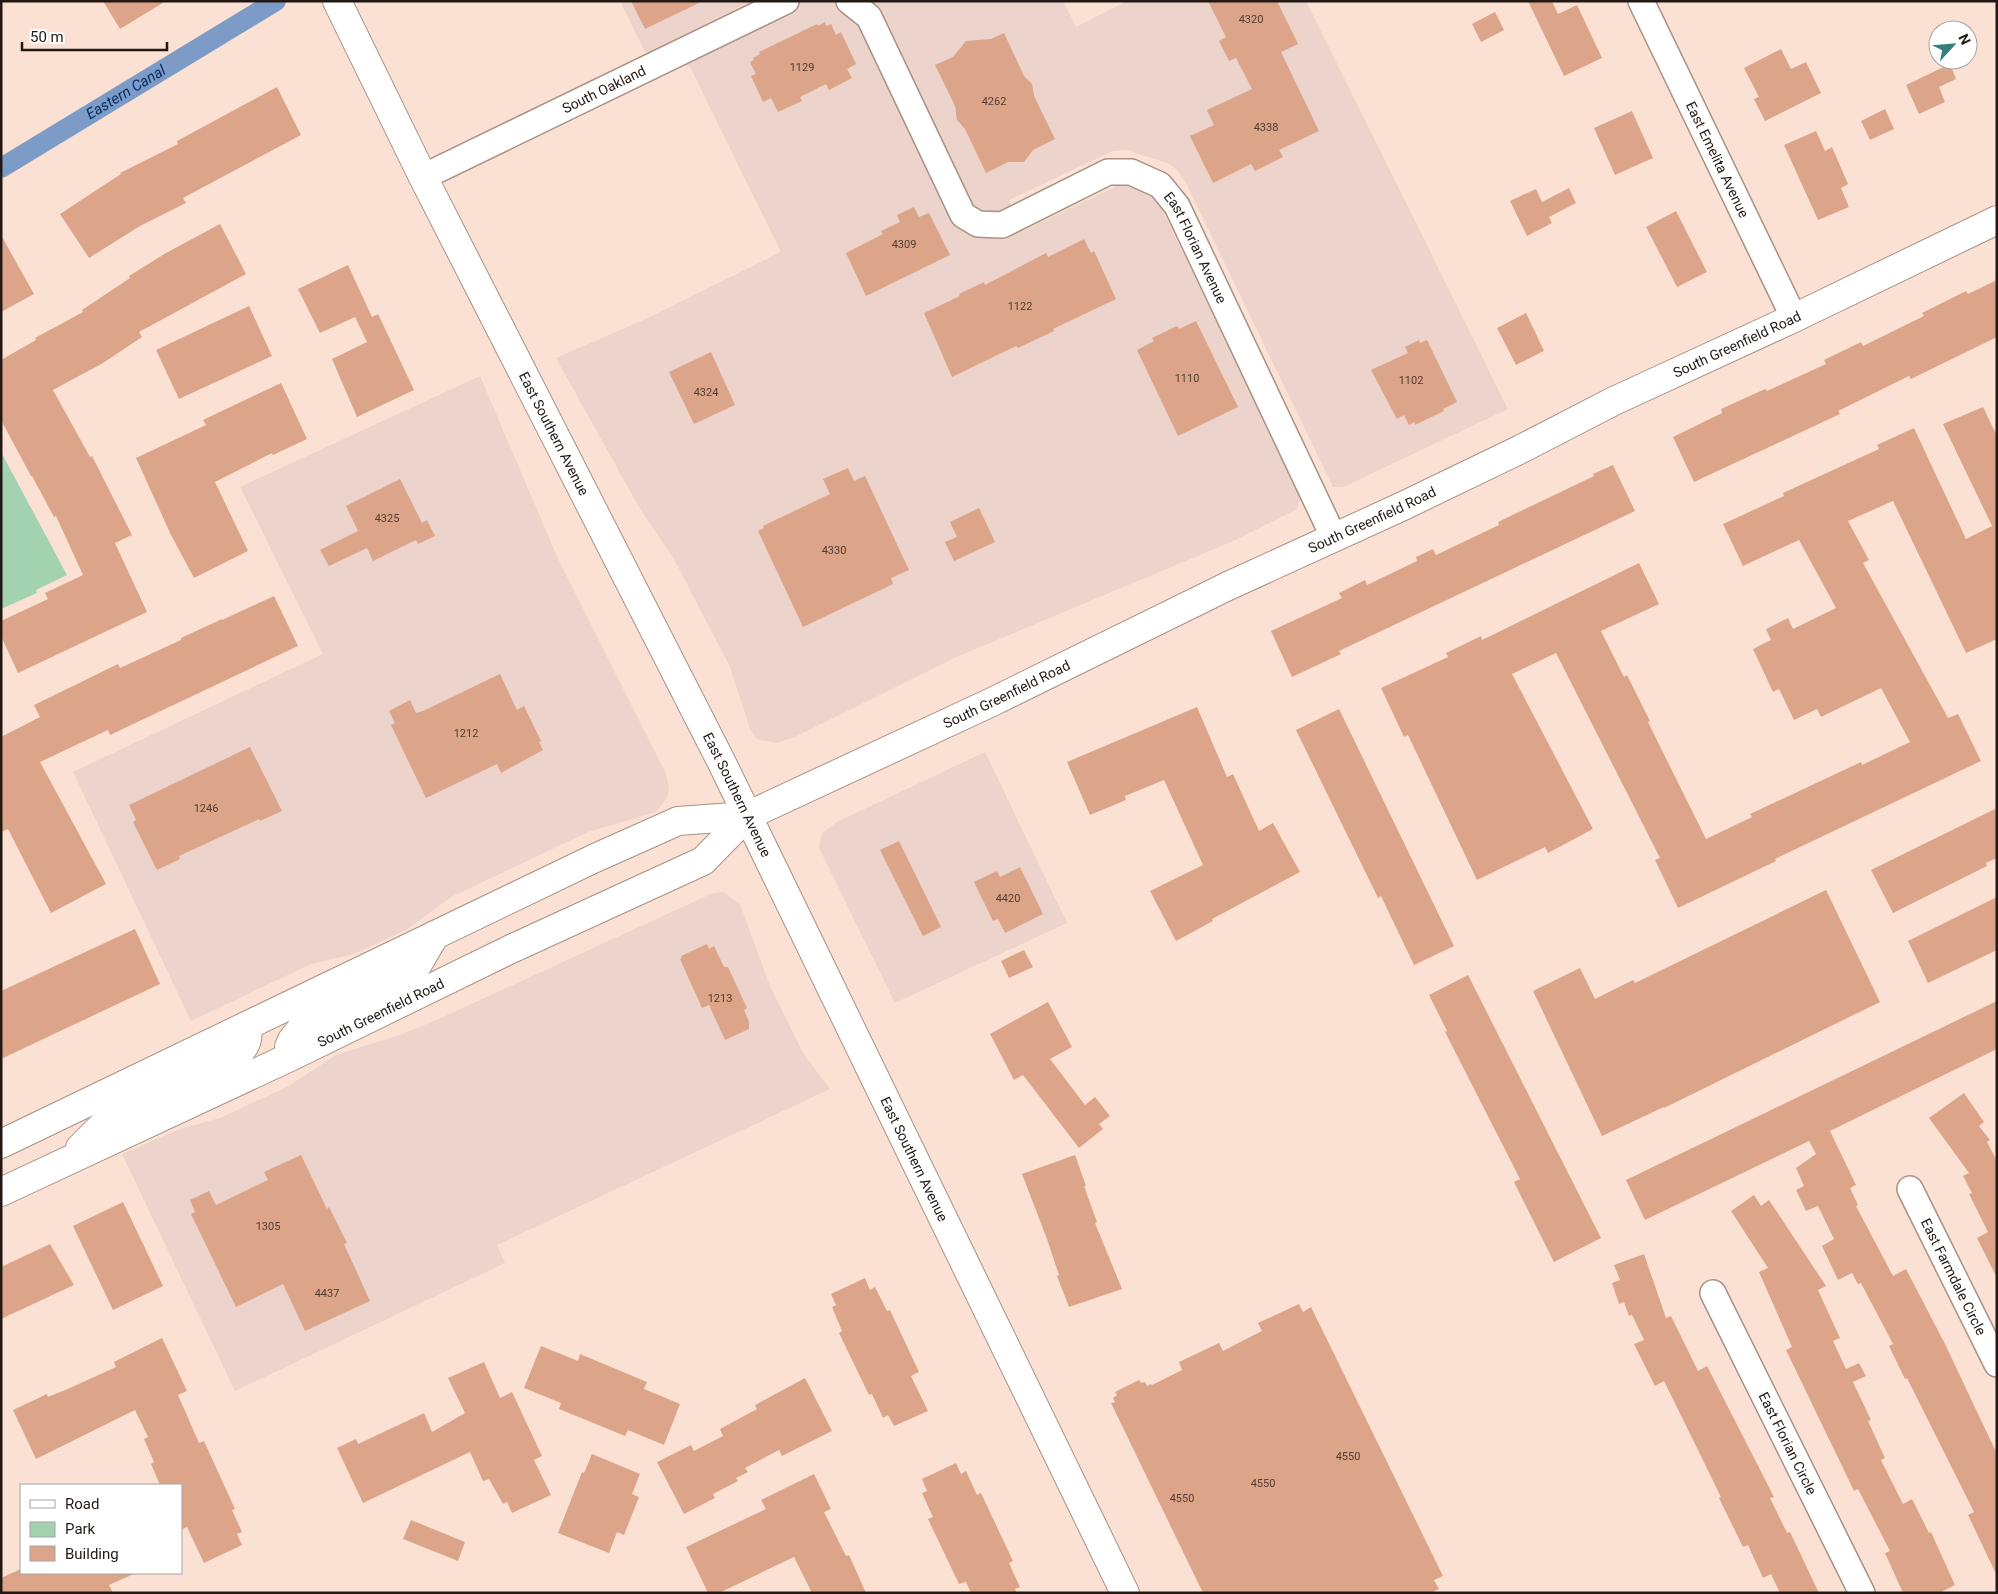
<svg xmlns="http://www.w3.org/2000/svg" width="1998" height="1594" font-family="Roboto,sans-serif">
	<rect width="100%" height="100%" fill="#fbe1d3"/>
	<!-- commercial -->
	<g fill="#ecd3cb">
		<polygon points="620,1 1063,1 1076,27 1127,1 1306,1 1508,409 1343,487 1333,487 1185,181 1176,169 1168,163 1126,150 1113,151 1009,200 1023,231 1117,186 1132,184 1149,188 1157,199 1298,491 1300,499 1297,509 1231,542 954,658 795,737 776,743 757,739 750,729 730,667 674,559 640,509 556,358 650,317 781,252 690,67 645,52"/>
		<polygon points="480,376 559,561 666,774 669,787 667,798 656,812 588,832 451,897 406,930 354,954 311,964 191,1021 73,772 323,654 240,487"/>
		<polygon points="985,752 1067,923 895,1003 819,848 822,833 837,822"/>
		<polygon points="723,892 740,904 770,986 803,1053 830,1089 497,1245 505,1263 235,1391 122,1154 180,1129 220,1118 287,1087 336,1055 403,1034 441,1018 713,893"/>
	</g>
	<!-- green -->
	<polygon fill="#a3d2b0" points="1,452 67,575 36,590 37,593 1,609"/>
	<g fill="none" stroke-linecap="round" stroke-linejoin="round">
		<!-- canal -->
		<path stroke="#7c9bc7" stroke-width="20" id="s1" d="M1 168 276 1"/>
	</g>
	<!-- building -->
	<g fill="#dca589">
		<polygon points="103,1 166,1 120,29"/>
		<polygon points="631,1 703,1 645,29"/>
		<polygon points="1208,1 1277,1 1298,44 1281,52 1319,131 1279,150 1283,157 1255,171 1251,164 1213,183 1190,136 1214,125 1207,110 1252,89 1236,58 1229,61 1219,41 1226,37"/>
		<polygon points="1528,1 1552,1 1558,14 1577,5 1602,58 1564,76"/>
		<polygon points="1495,12 1504,30 1481,42 1472,24"/>
		<polygon points="825,22 826,26 831,24 836,35 841,32 856,64 847,69 852,78 829,90 826,84 800,97 802,101 778,112 771,98 763,102 751,76 756,74 750,62 754,60 753,58 760,54 759,52 817,24 818,26"/>
		<polygon points="1004,33 1024,76 1032,84 1034,96 1055,139 1033,150 1024,162 1008,162 986,173 965,129 957,120 955,106 935,65 953,57 966,41 991,39"/>
		<polygon points="1781,49 1791,69 1806,62 1821,93 1765,121 1754,99 1759,97 1744,68"/>
		<polygon points="1950,64 1956,79 1939,87 1945,102 1919,114 1906,85"/>
		<polygon points="277,87 301,135 183,198 186,203 140,226 89,258 60,214 121,174 120,173 178,144 177,141"/>
		<polygon points="1885,109 1894,129 1870,140 1861,121"/>
		<polygon points="1632,111 1653,158 1615,175 1594,128"/>
		<polygon points="1816,131 1825,151 1832,147 1848,184 1841,188 1849,207 1818,220 1784,145"/>
		<polygon points="1569,188 1576,203 1549,217 1552,223 1527,236 1510,201 1536,189 1542,202"/>
		<polygon points="914,207 919,217 929,213 950,255 866,296 846,253 883,234 881,231 900,222 897,215"/>
		<polygon points="1676,211 1707,272 1677,287 1646,227"/>
		<polygon points="220,224 246,274 139,332 142,337 103,363 53,390 90,457 92,456 132,535 115,543 147,612 18,673 1,636 1,621 48,599 45,593 83,575 56,516 54,517 32,476 31,476 1,420 1,360 36,340 35,338 83,312 82,310 130,278 129,276 166,253"/>
		<polygon points="1,235 34,294 1,312"/>
		<polygon points="1084,239 1091,253 1094,251 1116,299 1053,329 1054,331 1018,348 1016,346 952,377 924,313 960,296 959,294 984,282 985,285 1046,253 1048,257"/>
		<polygon points="348,265 372,317 378,314 414,390 357,417 332,359 367,342 355,317 320,333 298,289"/>
		<polygon points="1997,280 1997,337 1911,379 1909,376 1838,411 1840,414 1694,482 1673,437 1722,413 1721,409 1765,389 1767,391 1826,364 1824,360 1861,342 1863,346 1924,316 1922,313 1966,291 1968,294"/>
		<polygon points="249,306 272,356 179,399 156,350"/>
		<polygon points="1526,313 1544,351 1516,365 1497,328"/>
		<polygon points="1196,321 1238,407 1178,436 1137,350 1154,341 1152,338 1177,326 1179,329"/>
		<polygon points="1419,340 1420,343 1427,340 1457,402 1443,409 1444,411 1415,425 1415,422 1409,425 1404,415 1397,419 1371,370 1408,353 1405,347"/>
		<polygon points="711,352 735,405 694,424 669,372"/>
		<polygon points="281,383 307,439 273,455 272,453 215,482 248,551 194,578 171,535 136,458 206,425 203,420"/>
		<polygon points="1983,407 1997,436 1997,639 1966,653 1893,501 1848,521 1869,560 1863,563 1948,718 1958,714 1981,761 1775,859 1776,861 1678,908 1655,860 1660,858 1556,653 1512,674 1593,829 1548,853 1545,847 1477,880 1408,735 1404,737 1381,688 1448,657 1446,653 1481,636 1482,640 1639,563 1659,604 1601,631 1624,677 1627,675 1650,721 1648,722 1706,839 1752,817 1750,814 1861,762 1862,765 1910,742 1881,688 1821,717 1817,709 1794,720 1779,689 1773,692 1753,649 1771,640 1766,629 1788,618 1793,629 1836,608 1799,540 1743,566 1723,524 1784,496 1783,493 1879,449 1877,445 1914,428 1966,539 1992,526 1943,424"/>
		<polygon points="1613,465 1635,511 1339,651 1341,654 1292,677 1271,631 1342,598 1339,593 1365,580 1367,585 1417,561 1416,557 1433,549 1436,555 1499,525 1498,522 1594,476 1593,474"/>
		<polygon points="848,468 854,481 865,476 909,570 891,578 893,584 803,627 758,531 764,528 763,526 830,494 823,479"/>
		<polygon points="400,479 422,523 427,520 435,536 418,544 416,540 373,561 367,548 329,566 320,550 358,531 346,506"/>
		<polygon points="979,508 995,542 954,561 945,542 957,537 950,522"/>
		<polygon points="274,596 298,646 110,735 108,730 40,762 106,884 51,913 8,829 1,832 1,737 40,717 34,705 118,664 120,668 181,640 181,638 222,619 222,620"/>
		<polygon points="500,674 517,710 524,706 541,741 539,742 543,750 501,773 497,764 426,798 391,725 395,723 389,711 410,700 416,713 423,711"/>
		<polygon points="1197,707 1227,777 1233,774 1259,831 1273,823 1300,872 1212,919 1213,921 1176,941 1150,891 1203,865 1164,780 1125,796 1126,800 1090,815 1067,762"/>
		<polygon points="1339,709 1454,946 1414,965 1381,896 1378,898 1296,730"/>
		<polygon points="250,747 282,811 260,821 259,819 179,856 180,859 157,870 133,822 136,820 129,805"/>
		<polygon points="1997,808 1997,858 1986,863 1987,866 1893,913 1871,870"/>
		<polygon points="899,841 941,927 923,936 880,850"/>
		<polygon points="1020,867 1043,914 1005,933 998,919 993,921 974,882 997,871 1000,877"/>
		<polygon points="1826,890 1880,1002 1664,1108 1664,1107 1602,1136 1533,991 1580,968 1595,999 1633,980 1635,983"/>
		<polygon points="1997,897 1997,950 1928,983 1908,941"/>
		<polygon points="135,929 160,984 1,1059 1,991"/>
		<polygon points="707,944 709,949 714,946 724,967 728,967 747,1008 744,1010 749,1022 749,1029 725,1040 709,1005 702,1008 680,959 682,958 681,956"/>
		<polygon points="1024,950 1033,967 1009,978 1001,961"/>
		<polygon points="1468,975 1601,1238 1554,1262 1514,1182 1520,1179 1445,1032 1447,1031 1429,995"/>
		<polygon points="1997,1001 1997,1049 1830,1131 1856,1185 1850,1188 1858,1205 1856,1206 1893,1276 1906,1269 1945,1344 1997,1454 1997,1576 1968,1515 1974,1512 1907,1378 1905,1379 1889,1346 1893,1344 1861,1283 1858,1284 1852,1273 1838,1280 1822,1246 1834,1239 1818,1206 1806,1211 1796,1190 1804,1186 1796,1168 1816,1154 1809,1141 1645,1220 1626,1180"/>
		<polygon points="1048,1002 1072,1047 1050,1059 1085,1105 1095,1097 1110,1116 1099,1124 1103,1129 1079,1148 1023,1075 1014,1080 990,1034"/>
		<polygon points="1964,1093 1984,1122 1979,1126 1990,1140 1987,1142 1997,1161 1997,1278 1977,1238 1988,1232 1969,1194 1972,1193 1963,1176 1969,1173 1929,1118"/>
		<polygon points="301,1155 327,1209 329,1207 347,1243 344,1244 370,1301 305,1331 283,1284 236,1307 191,1214 195,1212 190,1200 209,1191 216,1205 268,1180 264,1172"/>
		<polygon points="1075,1155 1086,1186 1084,1186 1097,1222 1095,1223 1122,1289 1069,1307 1057,1276 1059,1275 1047,1239 1022,1174"/>
		<polygon points="1754,1195 1761,1206 1769,1200 1826,1286 1818,1290 1840,1338 1833,1341 1846,1369 1859,1363 1866,1376 1853,1382 1871,1420 1868,1421 1885,1458 1881,1460 1903,1504 1912,1499 1929,1533 1931,1532 1955,1585 1939,1593 1903,1593 1885,1553 1890,1551 1858,1489 1854,1491 1786,1350 1792,1347 1759,1272 1768,1268 1731,1211"/>
		<polygon points="123,1202 163,1286 113,1310 73,1226"/>
		<polygon points="50,1244 74,1285 1,1319 1,1267"/>
		<polygon points="1644,1254 1666,1318 1671,1316 1698,1371 1707,1366 1774,1497 1770,1498 1787,1533 1790,1532 1819,1593 1780,1593 1771,1574 1763,1578 1748,1545 1743,1547 1719,1498 1721,1497 1664,1381 1655,1386 1634,1344 1644,1340 1632,1315 1629,1316 1624,1302 1619,1304 1612,1283 1620,1280 1614,1265"/>
		<polygon points="865,1278 870,1290 875,1287 887,1311 890,1310 919,1372 911,1376 928,1411 894,1426 888,1415 883,1418 872,1394 869,1395 839,1333 842,1331 832,1307 836,1305 831,1294"/>
		<polygon points="1299,1304 1303,1312 1311,1307 1443,1576 1434,1580 1439,1589 1430,1593 1203,1593 1111,1403 1115,1402 1113,1398 1117,1395 1115,1392 1139,1380 1141,1383 1145,1382 1147,1386 1151,1384 1152,1385 1182,1370 1179,1362 1219,1343 1223,1351 1254,1335 1262,1331 1258,1323"/>
		<polygon points="162,1338 187,1391 178,1395 199,1443 204,1441 235,1509 232,1510 242,1532 237,1534 242,1545 204,1563 187,1527 181,1530 181,1485 160,1485 151,1464 154,1462 144,1439 148,1437 135,1410 36,1459 13,1410 47,1394 48,1397 70,1388 116,1367 114,1362"/>
		<polygon points="541,1346 578,1361 580,1354 647,1382 644,1389 680,1404 664,1445 628,1430 625,1436 559,1409 561,1403 524,1388"/>
		<polygon points="484,1362 500,1398 512,1392 542,1456 534,1460 551,1495 512,1513 507,1502 503,1504 489,1479 483,1481 470,1452 363,1503 337,1448 356,1439 358,1444 424,1413 432,1432 465,1413 448,1378"/>
		<polygon points="805,1378 832,1431 782,1456 779,1450 745,1468 748,1472 736,1478 738,1481 713,1494 715,1498 684,1514 657,1462 691,1445 694,1451 723,1436 720,1429 757,1409 755,1405"/>
		<polygon points="592,1454 640,1474 632,1494 639,1497 624,1535 617,1532 609,1553 558,1533 582,1472 584,1473"/>
		<polygon points="956,1463 961,1474 966,1471 977,1495 981,1493 1013,1561 1009,1563 1020,1587 1015,1589 1017,1593 971,1593 966,1582 959,1584 928,1519 933,1517 922,1493 927,1491 922,1479"/>
		<polygon points="814,1474 831,1509 824,1512 846,1556 849,1555 866,1593 812,1593 794,1557 719,1593 708,1593 686,1547 766,1509 761,1500"/>
		<polygon points="411,1520 465,1542 458,1561 403,1539"/>
		<polygon points="21,1569 21,1573 136,1573 109,1585 113,1593 1,1593 1,1578"/>
	</g>
	<g fill="none" stroke-linecap="round" stroke-linejoin="round">
		<defs>
			<g id="minor">
				<path id="s2" d="M849 1 869 17 963 215 978 224 1002 225 1108 172H1131L1160 185 1177 206 1334 538"/>
				<path id="s3" d="M1641 1 1794 318"/>
				<path id="s4" d="M423 177 786 1"/>
				<path id="s5" d="M1910 1189 1997 1364"/>
				<path id="s6" d="M1713 1293 1862 1593"/>
			</g>
			<g id="major">
				<path id="s7" d="M337 1 423 177 721 761 1125 1593"/>
				<polyline points="290,1057 289,1047 292,1040 300,1030 323,1015 401,978 415,969 435,935"/>
				<path id="s8" d="M1 1144 593 859 678 821 747 816 992 702 1228 586 1403 506 1521 449 1614 401 1794 318 1997 220"/>
				<path d="M80 1148 107 1121 220 1066C237 1055 251 1048 247 1026"/>
				<path id="s9" d="M1 1192 290 1057 511 949 703 861 747 816"/>
			</g>
		</defs>
		<!-- minor casing -->
		<use href="#minor" stroke="#a99184" stroke-width="28"/>
		<!-- major casing -->
		<use href="#major" stroke="#a99184" stroke-width="30"/>
		<!-- minor -->
		<use href="#minor" stroke="#fff" stroke-width="25"/>
		<!-- major -->
		<use href="#major" stroke="#fff" stroke-width="28"/>
	</g>
	<g text-anchor="middle" stroke-width="4.5" stroke-linejoin="round" paint-order="stroke">
		<!-- number labels -->
		<g font-size="11" fill="#503c31">
			<text x="1251" y="23">4320</text>
			<text x="802" y="71">1129</text>
			<text x="994" y="105">4262</text>
			<text x="1266" y="131">4338</text>
			<text x="904" y="248">4309</text>
			<text x="1020" y="310">1122</text>
			<text x="1187" y="382">1110</text>
			<text x="1411" y="384">1102</text>
			<text x="706" y="396">4324</text>
			<text x="387" y="522">4325</text>
			<text x="834" y="554">4330</text>
			<text x="466" y="737">1212</text>
			<text x="206" y="812">1246</text>
			<text x="1008" y="902">4420</text>
			<text x="720" y="1002">1213</text>
			<text x="268" y="1230">1305</text>
			<text x="327" y="1297">4437</text>
			<text x="1348" y="1460">4550</text>
			<text x="1263" y="1487">4550</text>
			<text x="1182" y="1502">4550</text>
		</g>
		<!-- street labels -->
		<g font-size="14" fill="#221914" stroke="#fff">
			<text dy="5" stroke="none"><textPath href="#s4" startOffset="201">South Oakland</textPath></text>
			<text dy="5" stroke="none"><textPath href="#s3" startOffset="176">East Emelita Avenue</textPath></text>
			<text dy="5" stroke="none"><textPath href="#s2" startOffset="532">East Florian Avenue</textPath></text>
			<text dy="5" stroke="none"><textPath href="#s8" startOffset="1916">South Greenfield Road</textPath></text>
			<text dy="5" stroke="none"><textPath href="#s7" startOffset="484">East Southern Avenue</textPath></text>
			<text dy="5" stroke="none"><textPath href="#s8" startOffset="1511">South Greenfield Road</textPath></text>
			<text dy="5" stroke="none"><textPath href="#s8" startOffset="1106">South Greenfield Road</textPath></text>
			<text dy="5" stroke="none"><textPath href="#s7" startOffset="889">East Southern Avenue</textPath></text>
			<text dy="5" stroke="none"><textPath href="#s9" startOffset="420">South Greenfield Road</textPath></text>
			<text dy="5" stroke="none"><textPath href="#s7" startOffset="1294">East Southern Avenue</textPath></text>
			<text dy="5" stroke="none"><textPath href="#s5" startOffset="98">East Farmdale Circle</textPath></text>
			<text dy="5" stroke="none"><textPath href="#s6" startOffset="168">East Florian Circle</textPath></text>
		</g>
		<!-- water labels -->
		<g font-size="15" font-style="italic" fill="#042e64" stroke="#fff">
			<text dy="5" stroke="none"><textPath href="#s1" startOffset="146">Eastern Canal</textPath></text>
		</g>
	</g>
	<!-- border -->
	<rect width="1998" height="1594" fill="none" stroke="#221914" stroke-width="5"/>
	<!-- legend -->
	<rect x="20" y="1484" width="162" height="90" fill="#ffffff" stroke="#a7a3a1"/>
	<rect x="30" y="1500" width="25" height="8" fill="#ffffff" stroke="#a7a3a1"/>
	<text x="65" y="1509" font-size="15" fill="#221914">Road</text>
	<rect x="30" y="1522" width="25" height="15" fill="#a3d2b0" stroke="#a7a3a1"/>
	<text x="65" y="1534" font-size="15" fill="#221914">Park</text>
	<rect x="30" y="1546" width="25" height="15" fill="#dca589" stroke="#a7a3a1"/>
	<text x="65" y="1559" font-size="15" fill="#221914">Building</text>
	<!-- north arrow -->
	<g transform="translate(1953 45) rotate(64)"><circle r="24" fill="#ffffff" stroke="#a7a3a1"/>
	<path d="M0-4L9 19L0 12L-9 19Z" fill="#367f7d"/>
	<text y="-8" font-size="14" font-weight="bold" text-anchor="middle" fill="#221914">N</text>
	</g>
	<!-- scale -->
	<path d="M22 42v8h145v-8" fill="none" stroke="#221914" stroke-width="2.5"/>
	<text x="30" y="42" font-size="15" fill="#221914" stroke="#ffffff" stroke-width="4" paint-order="stroke">50 m</text>
</svg>
